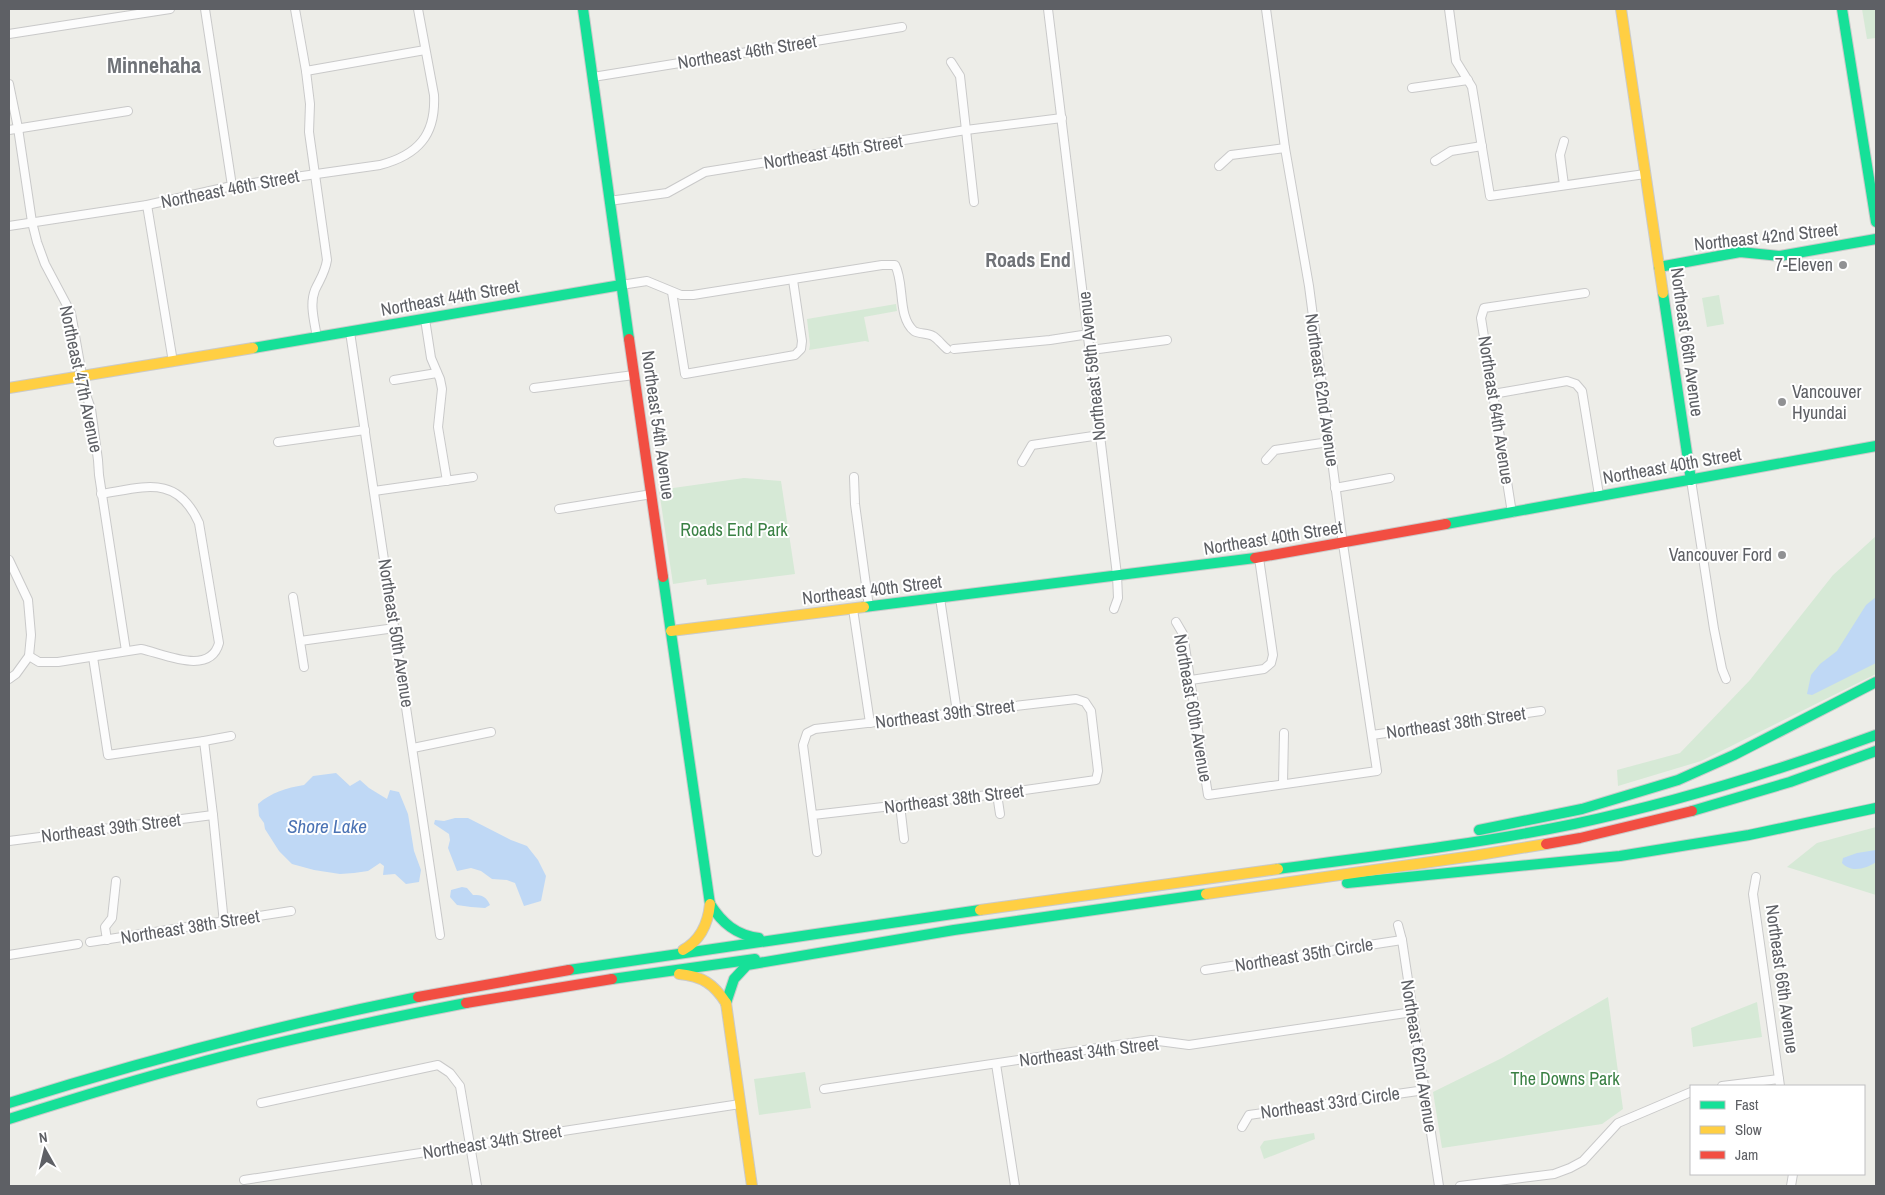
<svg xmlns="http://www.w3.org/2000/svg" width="1885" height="1195" font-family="'Archivo Narrow',sans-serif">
	<rect width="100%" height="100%" fill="#edede8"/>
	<!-- green -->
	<g fill="#d6e9d6">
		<polygon points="1862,9 1876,9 1876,38 1867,39"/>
		<polygon points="1719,295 1724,324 1707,327 1702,298"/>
		<polygon points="896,304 897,311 864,317 869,342 865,341 809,350 810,345 807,319"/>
		<polygon points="744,478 781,481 795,574 707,585 706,579 673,584 659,490"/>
		<polygon points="1876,536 1876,674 1701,761 1618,786 1617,770 1680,753 1750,680 1833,575"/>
		<polygon points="1876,827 1876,895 1787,867 1817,843"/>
		<polygon points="1608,997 1623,1109 1602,1124 1442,1148 1433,1092 1502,1058"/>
		<polygon points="1757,1002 1762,1037 1693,1047 1691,1028"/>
		<polygon points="805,1072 811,1108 759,1115 754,1079"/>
		<polygon points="1314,1133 1315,1139 1264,1159 1260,1147 1264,1141"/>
	</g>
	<!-- water -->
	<g fill="#bfd8f5">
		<polygon points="1876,597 1876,663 1812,695 1807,694 1811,675 1820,664 1837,651 1866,605"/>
		<path d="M336 773 350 786 360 780 369 788 387 799 390 790 399 792 408 814 414 851 421 870 419 882 406 884 395 874 383 875 384 866 380 863 368 871 354 873 340 874 314 870 292 864 279 851 265 829 264 823 259 816 258 804C272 792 286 788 304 785L313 776Z"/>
		<polygon points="455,818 468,818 511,840 527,846 538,860 546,876 541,901 524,906 515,883 507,880 492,879 481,871 471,868 457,871 448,848 450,840 449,834 434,824 435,820 444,821"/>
		<path d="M1876 850V862C1866 869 1851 873 1842 863L1843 858 1857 853Z"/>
		<path d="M462 887 467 888 473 895C482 895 486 896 490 905L485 908 471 907 457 905 450 897 451 890Z"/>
	</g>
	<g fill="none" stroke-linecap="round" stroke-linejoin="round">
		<defs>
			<g id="street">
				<polyline points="205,9 232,186"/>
				<path d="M295 9 306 71 310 104 309 132 327 260C325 273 320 279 315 290 309 305 315 323 317 338"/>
				<polyline points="1048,9 1117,575 1118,598 1114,609"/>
				<polyline points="1449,9 1456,61 1472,87 1490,196 1645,174"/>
				<polyline points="9,34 170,9"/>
				<polyline points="951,62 960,76 974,202"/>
				<polyline points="306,71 425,50"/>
				<polyline points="593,77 902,27"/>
				<polyline points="9,84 18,128 32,222 37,242 45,264 71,313 85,392 91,409 98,460 99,475 126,651"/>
				<polyline points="1412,88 1468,80"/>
				<polyline points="9,130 128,111"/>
				<polyline points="1564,141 1560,155 1564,185"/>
				<polyline points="1435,161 1451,151 1482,146"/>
				<polyline points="1219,166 1231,155 1285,148"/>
				<polyline points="609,201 667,193 705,172 966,130 1062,118"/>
				<polyline points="147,205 173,362"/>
				<path d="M9 226 147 205 232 186 380 165C418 155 436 135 434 95L418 9"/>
				<path d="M621 285 647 281 681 295H693L882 265H895C905 283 897 317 914 331 919 334 927 333 933 336 938 339 942 345 947 349"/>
				<polyline points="672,292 685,374 795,355 801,349 802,341 793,280"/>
				<polyline points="425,319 431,358 440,379 442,389 438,427 447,481"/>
				<polyline points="350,332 440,935"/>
				<polyline points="954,349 1050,340 1089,334"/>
				<polyline points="1091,350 1167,340"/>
				<polyline points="394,380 437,373"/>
				<polyline points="534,388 634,375"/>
				<polyline points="1493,394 1567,381 1576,384 1582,391 1599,495"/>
				<polyline points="278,442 365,430"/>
				<polyline points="1266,460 1275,450 1329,442"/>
				<polyline points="1022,462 1032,445 1100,435"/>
				<polyline points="854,477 855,504 869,607"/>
				<polyline points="1691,480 1714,629 1722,669 1726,679"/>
				<polyline points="1335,488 1390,478"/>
				<polyline points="374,491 473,477"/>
				<polyline points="559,509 652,494"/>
				<polyline points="1512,513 1481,318 1484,308 1585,293"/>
				<polyline points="9,560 28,600 31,635 29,656"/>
				<polyline points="293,597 304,667"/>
				<polyline points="940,598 957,712"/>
				<polyline points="853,609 870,723"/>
				<polyline points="1176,622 1183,634 1208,795 1377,771 1343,544 1309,286 1285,148 1266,9"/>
				<polyline points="300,641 395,628"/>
				<polyline points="93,657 108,755 204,741 231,736"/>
				<path d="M9 679 16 674 29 656 39 662H58L141 649C162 653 210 677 219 643L199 523C177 474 145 487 101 494"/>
				<polyline points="1191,680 1264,669 1271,663 1273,655 1259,558"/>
				<polyline points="1372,735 1541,711"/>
				<polyline points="204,741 213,815 224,923"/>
				<polyline points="413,748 491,732"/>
				<polyline points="1283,784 1284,733"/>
				<polyline points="997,794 1000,814"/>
				<polyline points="900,805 904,839"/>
				<polyline points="813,815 997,794 1096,780 1098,771 1091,711 1085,702 1076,699 815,729 807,733 803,745 817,852"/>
				<polyline points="9,841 213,815"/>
				<polyline points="1756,877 1753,894 1780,1086"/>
				<polyline points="1398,925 1402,940 1439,1186"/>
				<polyline points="107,940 105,927 112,918 116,881"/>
				<polyline points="90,942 291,911"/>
				<polyline points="9,955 78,944"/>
				<polyline points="1205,970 1402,940"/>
				<polyline points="996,1064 1015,1186"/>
				<polyline points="1722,1086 1779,1079"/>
				<polyline points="824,1089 1138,1042 1151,1040 1189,1045 1413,1012"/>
				<polyline points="261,1103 438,1065 450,1073 460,1086 477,1186"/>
				<polyline points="1242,1127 1249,1115 1425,1090"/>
				<polyline points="244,1180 740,1104"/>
				<polyline points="1460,1186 1554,1174 1570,1168 1583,1161 1618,1123 1691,1092"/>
				<polyline points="1791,1186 1793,1174"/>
			</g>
			<g id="fast">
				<polyline points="583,9 629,339"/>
				<polyline points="1842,9 1876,222"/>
				<polyline points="1659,267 1740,252 1780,256 1876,239"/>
				<polyline points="1663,293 1691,480"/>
				<polyline points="253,348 621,285"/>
				<polyline points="1446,524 1876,446"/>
				<polyline points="663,577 710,904"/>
				<polyline points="864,607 1255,558"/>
				<polyline points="1692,811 1790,782 1876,751"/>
				<polyline points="1479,830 1582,809 1678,780 1734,755 1876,682"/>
				<path d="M1278 869C1377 856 1477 844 1574 824 1677 802 1777 771 1876 735"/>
				<polyline points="1347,883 1620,856 1749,835 1876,808"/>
				<path d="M710 904C722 923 736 935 759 938"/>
				<polyline points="569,970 980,910"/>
				<polyline points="612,979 755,959"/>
				<polyline points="726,1003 734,979 747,965 954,930 1206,894"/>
				<path d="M9 1103C143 1061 279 1025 418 997"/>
				<path d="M9 1119C69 1100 130 1081 191 1065 282 1040 374 1021 466 1003"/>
			</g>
			<g id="slow">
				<polyline points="1621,9 1663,293"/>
				<polyline points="9,388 253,348"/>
				<polyline points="671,631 864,607"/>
				<polyline points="1206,894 1473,856 1546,844"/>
				<polyline points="980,910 1278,869"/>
				<path d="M683 950C701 940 708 924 710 904"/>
				<path d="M679 974C702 976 714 984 726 1003"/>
				<polyline points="726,1003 752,1186"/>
			</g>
			<g id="jam">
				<polyline points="629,339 663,577"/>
				<polyline points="1255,558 1446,524"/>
				<polyline points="1546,844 1580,838 1692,811"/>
				<polyline points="418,997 569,970"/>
				<polyline points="466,1003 612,979"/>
			</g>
		</defs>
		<!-- street casing -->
		<use href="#street" stroke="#c9c9c9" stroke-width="10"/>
		<!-- fast casing -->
		<use href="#fast" stroke="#cacaca" stroke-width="12"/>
		<!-- slow casing -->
		<use href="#slow" stroke="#cacaca" stroke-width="12"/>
		<!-- jam casing -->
		<use href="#jam" stroke="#cacaca" stroke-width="12"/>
		<!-- street -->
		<use href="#street" stroke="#fcfcfc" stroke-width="8"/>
		<!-- fast -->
		<use href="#fast" stroke="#16e098" stroke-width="10"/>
		<!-- slow -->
		<use href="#slow" stroke="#ffcf43" stroke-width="10"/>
		<!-- jam -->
		<use href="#jam" stroke="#f24e42" stroke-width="10"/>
	</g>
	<!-- markers -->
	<g fill="#909193" stroke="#fff" stroke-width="2">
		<circle cx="1843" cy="265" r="5"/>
		<circle cx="1782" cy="402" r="5"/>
		<circle cx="1782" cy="555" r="5"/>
	</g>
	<g text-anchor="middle" stroke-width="4" stroke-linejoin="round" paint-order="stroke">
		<!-- street labels -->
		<g font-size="18" fill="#5e6065" stroke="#fff">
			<text transform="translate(747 52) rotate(-9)" y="6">Northeast 46th Street</text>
			<text transform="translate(833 152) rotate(-9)" y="6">Northeast 45th Street</text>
			<text transform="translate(230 189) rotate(-11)" y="6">Northeast 46th Street</text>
			<text transform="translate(1766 237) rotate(-6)" y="6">Northeast 42nd Street</text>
			<text transform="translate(450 298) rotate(-10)" y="6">Northeast 44th Street</text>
			<text transform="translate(1687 342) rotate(82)" y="6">Northeast 66th Avenue</text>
			<text transform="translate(1092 366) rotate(-96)" y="6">Northeast 59th Avenue</text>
			<text transform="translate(81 379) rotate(78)" y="6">Northeast 47th Avenue</text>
			<text transform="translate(1322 390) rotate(82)" y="6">Northeast 62nd Avenue</text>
			<text transform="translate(1496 410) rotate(81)" y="6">Northeast 64th Avenue</text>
			<text transform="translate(658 425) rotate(82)" y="6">Northeast 54th Avenue</text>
			<text transform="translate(1672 466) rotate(-10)" y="6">Northeast 40th Street</text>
			<text transform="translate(1273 538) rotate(-9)" y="6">Northeast 40th Street</text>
			<text transform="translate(872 590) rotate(-7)" y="6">Northeast 40th Street</text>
			<text transform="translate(396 633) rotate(81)" y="6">Northeast 50th Avenue</text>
			<text transform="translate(1193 708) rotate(80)" y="6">Northeast 60th Avenue</text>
			<text transform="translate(945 714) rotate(-7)" y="6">Northeast 39th Street</text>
			<text transform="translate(1456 723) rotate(-8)" y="6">Northeast 38th Street</text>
			<text transform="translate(954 799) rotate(-7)" y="6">Northeast 38th Street</text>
			<text transform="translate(111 828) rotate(-7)" y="6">Northeast 39th Street</text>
			<text transform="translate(190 927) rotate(-9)" y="6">Northeast 38th Street</text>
			<text transform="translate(1304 955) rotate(-9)" y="6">Northeast 35th Circle</text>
			<text transform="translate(1782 979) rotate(82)" y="6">Northeast 66th Avenue</text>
			<text transform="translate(1089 1052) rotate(-7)" y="6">Northeast 34th Street</text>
			<text transform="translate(1419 1056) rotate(81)" y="6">Northeast 62nd Avenue</text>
			<text transform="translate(1330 1103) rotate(-8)" y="6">Northeast 33rd Circle</text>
			<text transform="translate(492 1142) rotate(-9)" y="6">Northeast 34th Street</text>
		</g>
		<!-- poi labels -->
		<g font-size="18" fill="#5e6065" stroke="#fff" text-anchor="end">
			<text x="1833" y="271">7-Eleven</text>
			<text x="1792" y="398" text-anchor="start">Vancouver<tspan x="1792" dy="21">Hyundai</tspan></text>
			<text x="1772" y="561">Vancouver Ford</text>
		</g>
		<!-- park labels -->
		<g font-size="18" fill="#3a8144" stroke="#fff">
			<text x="734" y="536">Roads End Park</text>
			<text x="1565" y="1085">The Downs Park</text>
		</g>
		<!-- water labels -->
		<g font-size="19" font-style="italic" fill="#4b73b4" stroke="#fff">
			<text x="327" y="833">Shore Lake</text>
		</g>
		<!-- quarter labels -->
		<g font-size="20" font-weight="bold" fill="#6f7277" stroke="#fff">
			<text x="1028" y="267">Roads End</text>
		</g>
		<!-- district labels -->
		<g font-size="22" font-weight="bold" fill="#6f7277" stroke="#fff">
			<text x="154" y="73">Minnehaha</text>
		</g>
	</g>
	<!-- border -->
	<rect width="1885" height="1195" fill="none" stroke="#5e6065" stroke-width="20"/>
	<!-- legend -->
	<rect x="1690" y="1085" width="175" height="90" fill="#ffffff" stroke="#bfbfc1"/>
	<rect x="1700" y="1101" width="25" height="8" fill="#16e098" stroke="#bfbfc1"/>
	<text x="1735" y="1110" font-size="15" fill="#5e6065">Fast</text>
	<rect x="1700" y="1126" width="25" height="8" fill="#ffcf43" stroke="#bfbfc1"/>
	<text x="1735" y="1135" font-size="15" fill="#5e6065">Slow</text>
	<rect x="1700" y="1151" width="25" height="8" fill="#f24e42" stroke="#bfbfc1"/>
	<text x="1735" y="1160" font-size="15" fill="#5e6065">Jam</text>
	<!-- north arrow -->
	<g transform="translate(45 1150) rotate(352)" stroke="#ffffff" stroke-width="4" paint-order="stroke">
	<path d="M0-4L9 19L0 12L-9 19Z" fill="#5e6065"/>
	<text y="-8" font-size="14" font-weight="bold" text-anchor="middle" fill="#5e6065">N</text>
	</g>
</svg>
